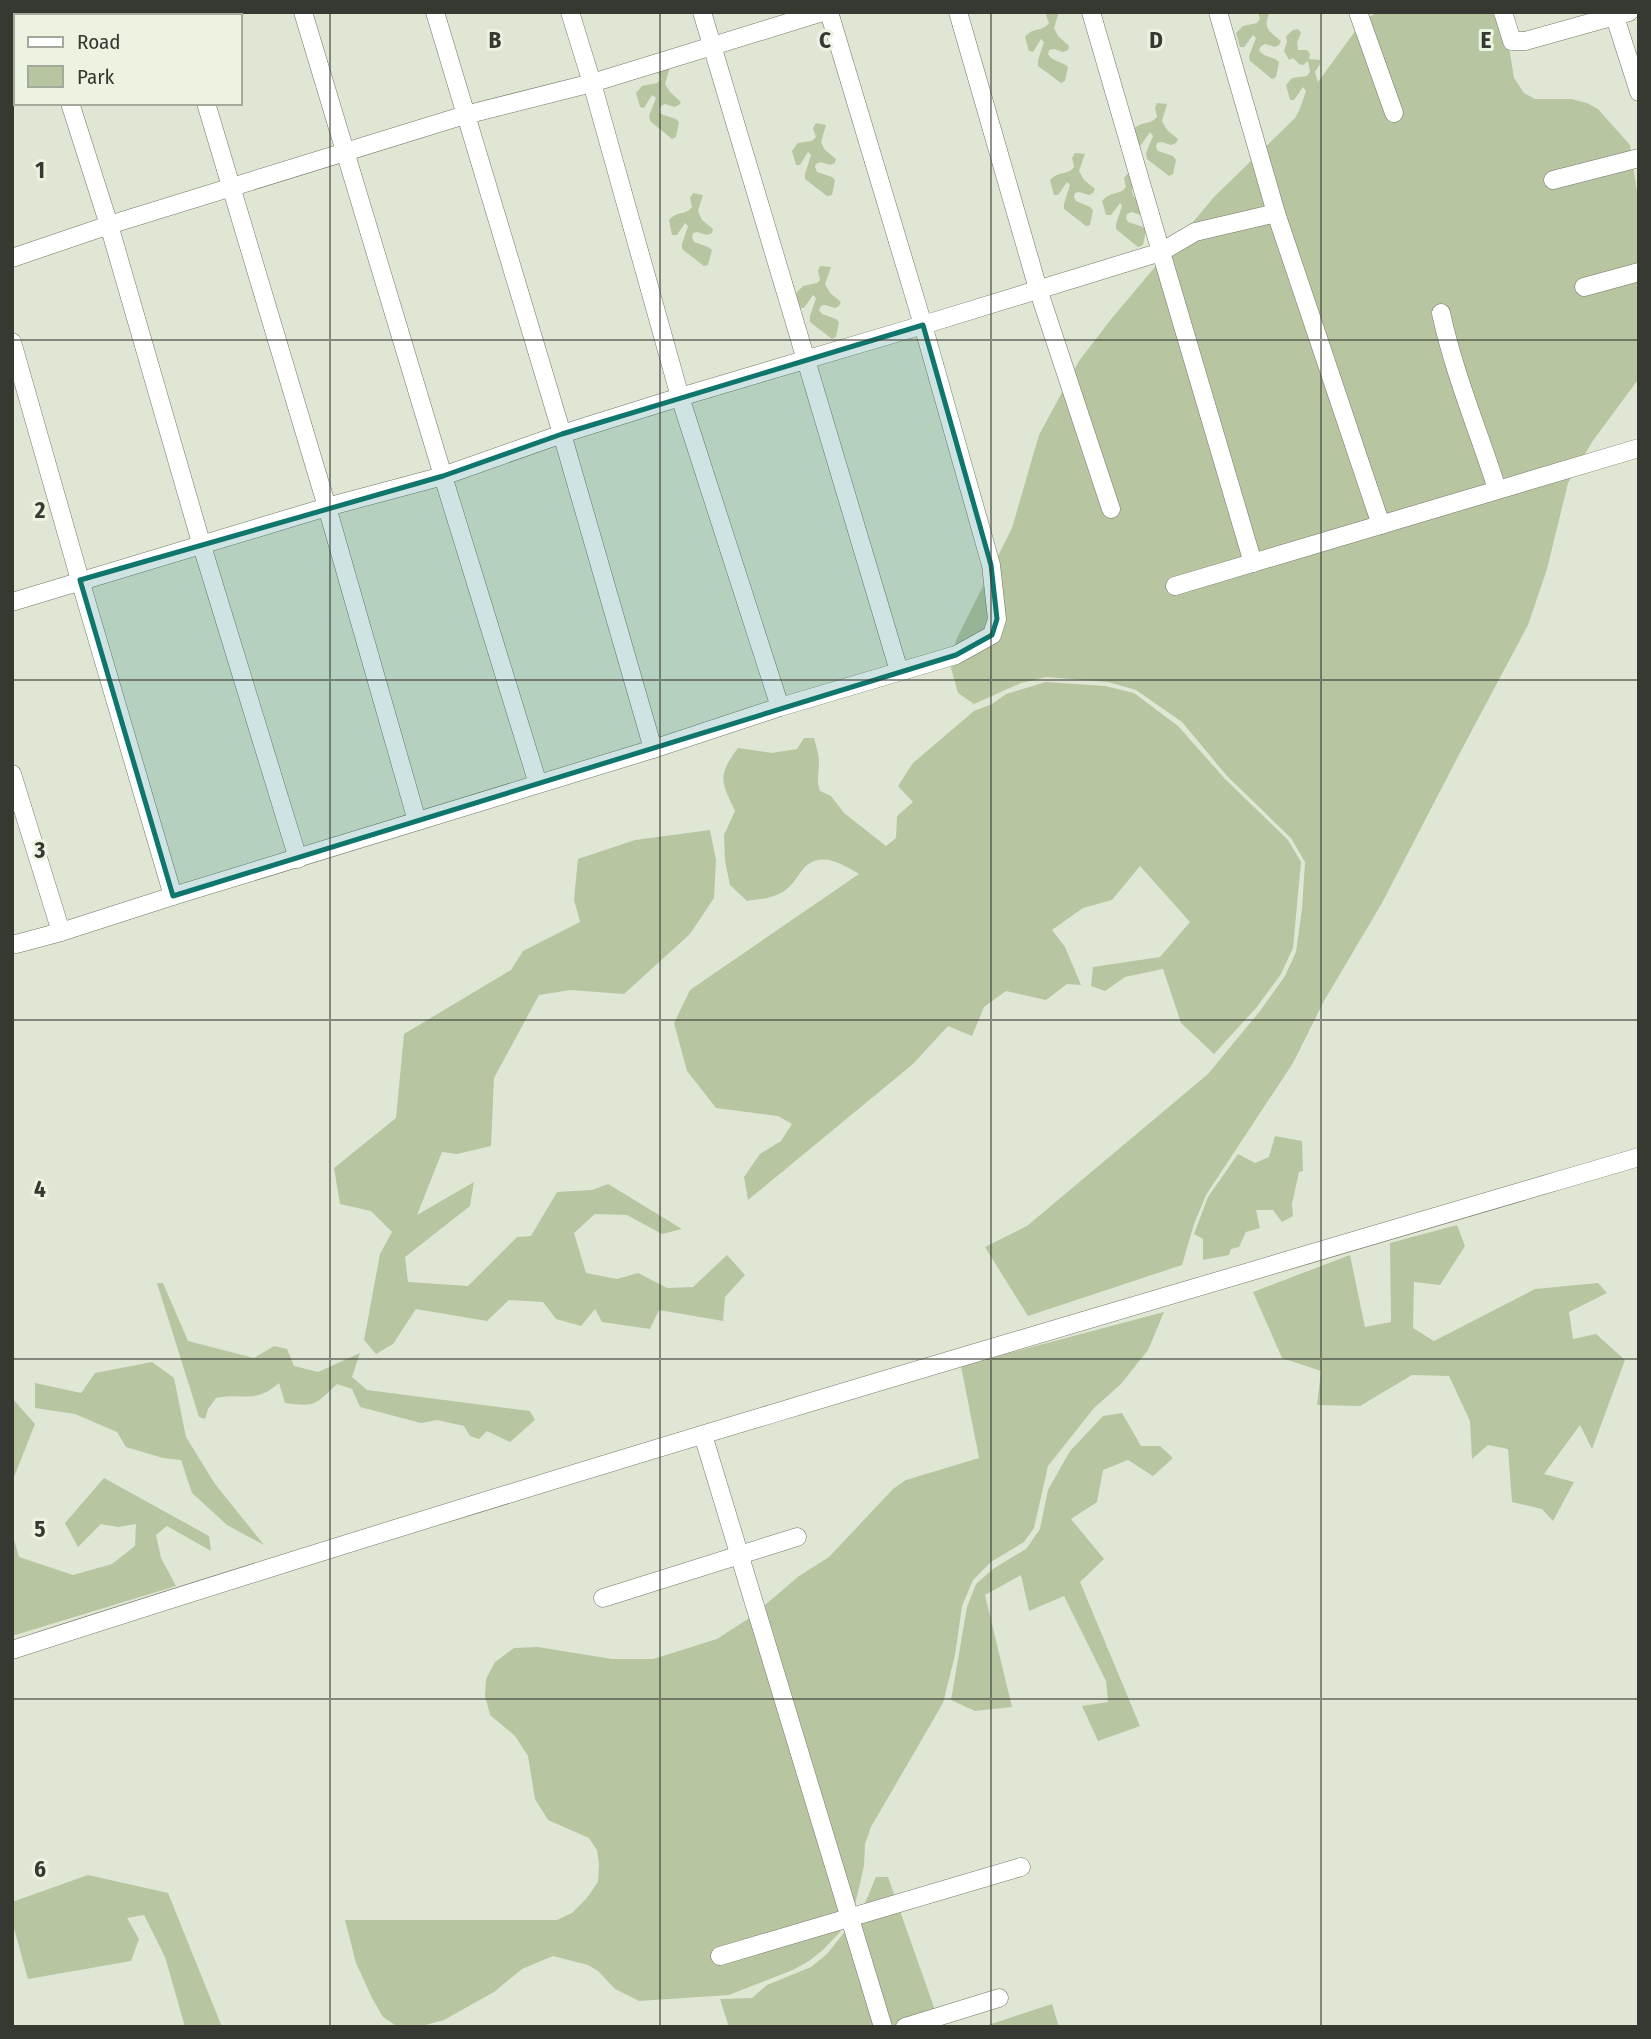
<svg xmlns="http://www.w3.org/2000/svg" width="1651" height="2039" font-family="'Fira Sans Condensed',sans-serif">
	<rect width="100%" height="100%" fill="#dfe7d4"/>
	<!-- green -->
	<g fill="#b7c5a1">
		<path d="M1048 12H1059L1054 28 1058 36 1069 46 1068 50 1063 52 1054 49 1049 50 1048 54C1052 62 1062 61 1068 67L1065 81 1061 83 1038 66V60L1044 42 1041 39 1033 52 1029 51 1025 37C1034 26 1041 33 1049 23L1046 15Z"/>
		<path d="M1258 12H1270C1262 28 1269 31 1281 41L1279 45 1275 47 1265 44 1261 46 1259 50C1264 58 1273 56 1279 62L1276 77 1272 79 1250 61 1249 56 1256 38 1253 35 1244 47H1240L1236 33 1243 26 1257 23 1260 19Z"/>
		<polygon points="1377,12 1492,12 1508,41 1514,78 1524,93 1535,99 1571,99 1587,103 1598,109 1630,145 1639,205 1639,376 1637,381 1592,442 1568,483 1547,569 1528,625 1462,749 1382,903 1324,1001 1293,1063 1206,1195 1194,1224 1182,1265 1028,1316 985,1247 1027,1226 1208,1074 1260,1011 1285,976 1296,952 1302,909 1305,862 1291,838 1227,776 1182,722 1136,690 1108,682 1046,677 1021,683 974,704 958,693 951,668 956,640 1012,528 1039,435 1079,361 1112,318 1214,197 1295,118 1299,111 1306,91 1303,87 1294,100 1290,100 1286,85 1292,78 1307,76 1310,72 1308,61 1303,65 1299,64 1293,58 1289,60 1284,51 1287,42 1286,36 1293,30 1298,29 1301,33 1297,42 1298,50 1307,50 1310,54 1309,59 1320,60 1320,64 1315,72 1318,82 1361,23"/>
		<polygon points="670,67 665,84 670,92 681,102 679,105 674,107 665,104 661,106 659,110 661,114 676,119 679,122 676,137 672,139 650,121 649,116 656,98 652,95 644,108 640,107 636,93 642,86 657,83 660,80 658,71"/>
		<path d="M1157 103 1167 104 1162 121 1167 130 1178 139 1176 143 1171 145 1162 142 1157 143 1156 147 1158 151 1173 156 1176 160 1173 174 1169 176 1147 159 1146 153 1153 136 1150 132 1141 145H1137L1133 130C1142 120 1149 126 1157 117L1155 108Z"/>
		<polygon points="816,123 826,125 821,142 825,150 836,159 835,163 830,165 821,162 816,164 815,167 817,172 832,177 835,180 832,195 827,196 805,179 805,174 811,155 808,152 800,165 796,165 792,151 798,143 812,141 816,137 813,128"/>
		<path d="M1075 153 1085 154 1079 171 1084 180 1095 189 1093 193 1089 195 1079 192 1075 193 1074 197 1076 201 1090 207 1093 210 1090 225 1086 226 1064 209V204L1070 185 1067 182 1058 195H1054L1050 180C1060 170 1067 176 1074 167L1072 158Z"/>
		<path d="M1132 173 1135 184C1126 194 1140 203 1147 209L1146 213 1141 215 1132 212 1127 214 1126 218 1128 222 1143 227 1146 230 1143 245 1138 247 1116 229V224L1122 206 1120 203 1111 215H1106L1102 201C1112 190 1119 196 1126 187L1124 178 1127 174Z"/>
		<path d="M693 193 703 195 698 211 702 220 713 229 712 233 707 235 697 232 693 233 692 237 694 242 708 247 712 250 708 265 704 266 682 249V244L688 226 685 223 677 235H672L669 220C678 210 685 216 692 207L690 198Z"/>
		<polygon points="820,266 831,267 825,284 830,293 841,302 839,306 835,308 825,305 821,306 819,310 822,314 836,319 839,322 836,337 832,339 810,322 810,316 816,298 813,295 804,308 800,308 796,293 803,286 817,283 820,280 818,271"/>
		<path d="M1046 682 1105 686 1134 693 1178 726 1225 779 1288 840 1301 862 1293 948 1281 974 1256 1008 1214 1054 1181 1023 1163 969 1125 977 1105 991 1091 986 1093 967 1160 957 1190 922 1140 866 1112 900 1083 908 1052 930 1065 947 1081 985 1067 984 1046 1000 1006 991 984 1007 972 1036 948 1026 913 1064 748 1200 744 1177 760 1154 781 1141 792 1124 778 1116 716 1108 687 1071 674 1023 690 990 859 874C844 865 824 852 807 865 800 871 796 881 789 887 778 898 762 899 747 901L730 885 725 861 724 835 735 811C720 780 718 775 738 748L772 753 797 749 804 738H814C816 746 819 754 819 762 819 773 816 780 820 791L831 796 844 813 886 846 896 838 897 816 913 802 898 786 913 763 974 711 992 704 1006 694Z"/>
		<polygon points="710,830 716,860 714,898 690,934 624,994 570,990 539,995 494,1078 491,1146 457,1154 442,1152 417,1215 474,1182 470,1206 405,1257 408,1282 468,1286 517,1237 531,1236 557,1192 592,1190 608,1184 682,1229 662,1234 627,1215 595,1214 574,1233 586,1273 617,1279 638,1273 667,1288 693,1287 727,1255 745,1275 725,1297 723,1321 659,1310 650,1329 602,1322 595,1309 581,1326 556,1319 543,1302 509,1300 487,1321 416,1309 393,1344 376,1354 364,1340 380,1254 392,1232 371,1211 340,1204 334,1168 396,1118 404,1034 511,970 523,951 580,922 574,900 578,859 635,840"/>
		<polygon points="1275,1136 1302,1141 1303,1171 1299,1172 1292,1204 1293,1216 1282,1222 1273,1210 1256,1210 1260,1228 1246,1232 1239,1247 1231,1249 1229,1255 1203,1260 1203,1239 1194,1234 1208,1197 1238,1154 1255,1163 1269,1157"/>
		<polygon points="1457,1225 1465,1246 1440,1285 1414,1282 1413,1328 1434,1341 1535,1289 1598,1283 1607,1293 1569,1312 1573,1339 1596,1334 1625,1360 1592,1449 1580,1425 1544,1474 1574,1482 1553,1521 1542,1509 1512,1502 1508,1449 1488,1445 1472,1459 1470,1421 1449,1376 1412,1375 1360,1406 1317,1405 1321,1371 1282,1358 1253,1292 1350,1255 1365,1327 1391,1322 1390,1243"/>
		<path d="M157 1283H163L188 1341 254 1358 274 1346 287 1349 294 1366 318 1372 360 1353 352 1377 367 1390 530 1411 535 1420 510 1442 487 1431 479 1439 470 1436 464 1426 437 1420 421 1423 360 1407 352 1389 337 1384C315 1405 316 1407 285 1403L279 1383C254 1405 244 1392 216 1398L208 1409 205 1419 199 1417Z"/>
		<polygon points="1164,1312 1148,1350 1121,1384 1094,1408 1048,1466 1034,1528 1024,1542 991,1562 973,1580 962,1606 955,1655 943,1703 871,1827 865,1844 864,1866 855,1905 840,1932 824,1949 809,1961 793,1970 729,1995 639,2001 615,1989 598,1971 588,1965 553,1956 522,1969 494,1992 444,2020 418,2027 398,2027 383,2017 372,1998 356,1963 345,1920 557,1920 572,1913 586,1899 598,1882 599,1865 597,1850 589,1838 548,1820 535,1799 528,1756 515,1736 490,1715 485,1696 486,1679 495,1662 514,1648 538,1647 612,1659 653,1659 717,1639 751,1617 799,1576 829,1557 893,1489 906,1480 979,1458 961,1366"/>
		<polygon points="152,1362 174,1378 186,1437 215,1484 264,1545 227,1525 192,1493 181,1460 163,1458 126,1447 117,1432 75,1414 35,1408 35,1383 81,1393 95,1373"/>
		<polygon points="12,1398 35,1424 12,1482"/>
		<polygon points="1122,1413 1141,1446 1160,1446 1173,1458 1153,1476 1128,1460 1103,1470 1097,1502 1071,1519 1104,1559 1080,1582 1140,1726 1098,1741 1082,1706 1108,1702 1106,1681 1064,1596 1029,1611 1021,1575 985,1595 1012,1707 975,1711 951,1700 967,1607 976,1584 993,1569 1026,1549 1040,1529 1048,1490 1070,1451 1103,1416"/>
		<polygon points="104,1478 209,1536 211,1551 167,1526 156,1535 161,1558 176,1586 12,1636 12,1533 19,1557 73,1575 112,1564 135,1546 136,1524 118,1527 101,1524 78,1547 65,1523"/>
		<polygon points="88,1875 168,1893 222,2027 185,2027 165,1957 144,1915 127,1918 139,1939 131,1961 28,1979 12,1921 12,1902"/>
		<polygon points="876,1877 888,1877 941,2027 729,2027 720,1999 752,1998 767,1985 811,1967 827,1954 862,1910"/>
		<polygon points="1052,2004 1059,2027 982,2027"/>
	</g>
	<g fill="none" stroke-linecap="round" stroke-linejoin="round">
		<defs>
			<g id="minor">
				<polyline points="42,12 43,16"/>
				<polyline points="180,12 181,16"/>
				<polyline points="303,12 443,476 538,784"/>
				<polyline points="435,12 562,434 653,749"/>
				<polyline points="702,12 899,671"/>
				<polyline points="958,12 1038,289 1111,509"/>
				<polyline points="1218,12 1276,213 1381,525"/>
				<polyline points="1358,12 1394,113"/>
				<polyline points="1503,12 1512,41 1525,41 1629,12"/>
				<polyline points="1615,17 1639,92"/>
				<polyline points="70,103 109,225 202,546 298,859"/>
				<polyline points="206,103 327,507 417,821"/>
				<polyline points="1553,180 1639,158"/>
				<polyline points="12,258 109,225 465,115 592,83 570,12"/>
				<polyline points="1584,287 1639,272"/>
				<path d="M1441 313C1454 373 1478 430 1497 489"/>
				<polyline points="12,342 80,580 173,896 61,932 16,944"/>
				<polyline points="1253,563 1161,252 1195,232 1276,213"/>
				<polyline points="1175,586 1639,448"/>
				<polyline points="12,602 327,507 443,476 562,434 680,397 923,325 1161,252 1091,12"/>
				<polyline points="780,707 680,397 592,83 823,12"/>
				<polyline points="12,774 61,932"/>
				<polyline points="173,896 653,749 780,707 956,655 992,635 997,619 991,565 923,325 829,12"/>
				<polyline points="703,1435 883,2027"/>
				<polyline points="603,1598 797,1537"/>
				<path d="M12 1650C551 1476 1095 1317 1639 1157"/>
				<polyline points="720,1956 1021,1867"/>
				<polyline points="905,2027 999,1998"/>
			</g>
		</defs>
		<!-- minor casing -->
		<use href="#minor" stroke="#717766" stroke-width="19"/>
		<!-- minor -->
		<use href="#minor" stroke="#fff" stroke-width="18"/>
	</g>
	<!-- marked area -->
	<path fill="#0f766e" fill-opacity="0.2" stroke="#0f766e" stroke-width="5" stroke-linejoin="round" d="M923 325 991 565 997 619 992 635 956 655 173 896 80 580 443 476 562 434Z"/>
	<!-- grid -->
	<path fill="none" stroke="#363931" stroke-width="2" stroke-opacity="0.55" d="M330 12V2027M660 12V2027M991 12V2027M1321 12V2027M12 340H1639M12 680H1639M12 1020H1639M12 1359H1639M12 1699H1639"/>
	<g font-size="23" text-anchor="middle" font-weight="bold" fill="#363931" stroke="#ecf4e1" stroke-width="6" stroke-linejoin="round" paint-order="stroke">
		<text x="495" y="48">B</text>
		<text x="825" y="48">C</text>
		<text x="1156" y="48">D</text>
		<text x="1486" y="48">E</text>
		<text x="40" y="178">1</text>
		<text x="40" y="518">2</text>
		<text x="40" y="858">3</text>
		<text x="40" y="1197">4</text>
		<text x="40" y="1537">5</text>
		<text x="40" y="1877">6</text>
	</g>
	<!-- border -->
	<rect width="1651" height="2039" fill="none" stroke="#363931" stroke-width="28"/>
	<!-- legend -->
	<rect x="14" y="14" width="228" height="91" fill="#ecf4e1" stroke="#a3a99b" stroke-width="2"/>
	<rect x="28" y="37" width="35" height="10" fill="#ffffff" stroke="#a3a99b" stroke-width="2"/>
	<text x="77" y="49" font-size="21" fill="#363931">Road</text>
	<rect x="28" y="66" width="35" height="21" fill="#b7c5a1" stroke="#a3a99b" stroke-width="2"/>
	<text x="77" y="84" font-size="21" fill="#363931">Park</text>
</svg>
